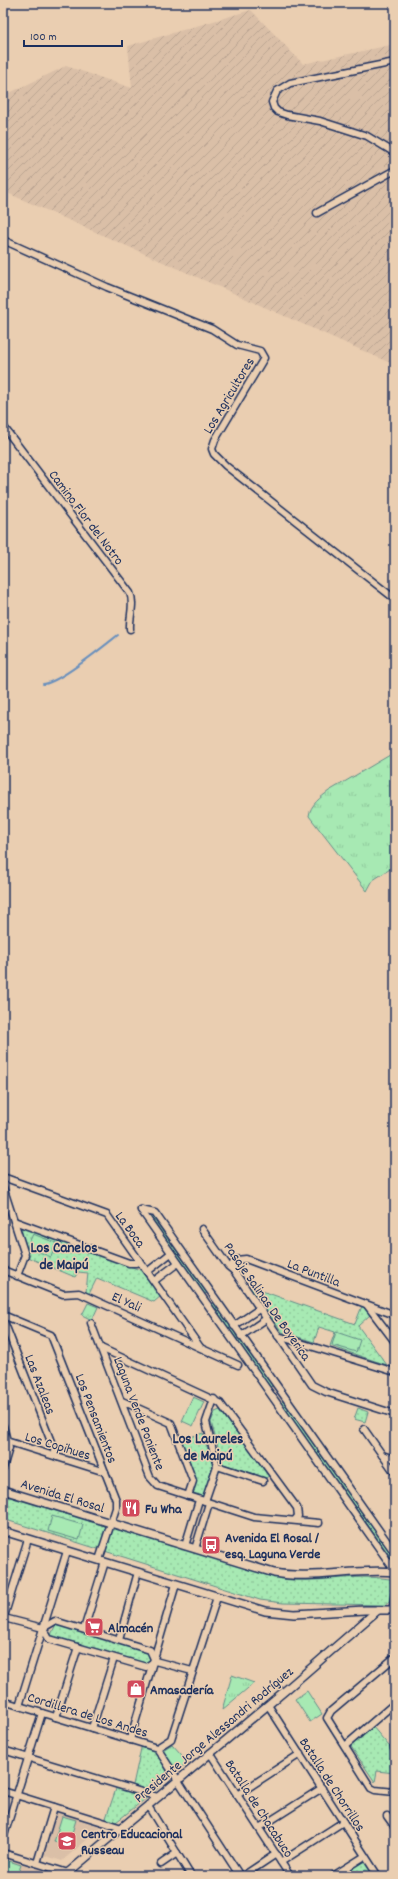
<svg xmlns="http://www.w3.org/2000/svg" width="398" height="1879" font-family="Dekko,sans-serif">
	<defs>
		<pattern id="industrial-furrows" width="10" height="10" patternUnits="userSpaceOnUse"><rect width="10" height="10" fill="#dabfa7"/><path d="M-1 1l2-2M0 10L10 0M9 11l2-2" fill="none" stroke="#baa492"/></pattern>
		<pattern id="grass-tufts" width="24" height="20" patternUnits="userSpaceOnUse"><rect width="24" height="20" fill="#a7e9b3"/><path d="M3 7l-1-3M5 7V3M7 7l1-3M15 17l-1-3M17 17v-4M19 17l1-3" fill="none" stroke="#8fc89c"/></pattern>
		<pattern id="park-dots" width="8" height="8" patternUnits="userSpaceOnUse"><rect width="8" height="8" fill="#a7e9b3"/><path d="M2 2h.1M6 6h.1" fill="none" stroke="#8fc89c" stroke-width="1.8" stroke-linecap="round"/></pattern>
	</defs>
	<rect width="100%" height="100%" fill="#eaceb1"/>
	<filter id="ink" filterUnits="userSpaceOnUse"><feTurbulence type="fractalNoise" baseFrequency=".025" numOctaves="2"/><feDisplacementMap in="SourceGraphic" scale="8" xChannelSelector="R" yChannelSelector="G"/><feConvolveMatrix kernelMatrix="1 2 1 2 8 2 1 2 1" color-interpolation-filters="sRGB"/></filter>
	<g filter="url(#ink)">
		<!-- built -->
		<g fill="#dabfa7">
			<polygon points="56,1812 102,1827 62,1861 43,1855"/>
			<polygon points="3,1858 53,1873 50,1876 3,1876"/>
		</g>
		<!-- industrial -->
		<polygon fill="url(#industrial-furrows)" points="251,10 303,64 395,44 395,365 3,191 3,96 66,66 132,88 128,46"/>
		<!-- grass -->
		<g fill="url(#grass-tufts)" stroke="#618c88">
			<path d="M395 752V866L373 880 367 891 309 816C310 805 321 797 329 791Z"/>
			<polygon points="149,1216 152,1217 207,1293 204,1294"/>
			<polygon points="214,1302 273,1386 270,1387 212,1304"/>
			<polygon points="88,1303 98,1307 92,1320 82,1315"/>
			<polygon points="283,1401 395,1558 395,1563 281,1403"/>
			<polygon points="232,1675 254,1683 222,1710"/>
			<polygon points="172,1744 188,1762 178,1770 174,1769 163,1752 163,1750"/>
		</g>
		<!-- park -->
		<g fill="url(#park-dots)" stroke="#618c88">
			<polygon points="25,1227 140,1270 161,1296 154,1302 97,1278 89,1294 86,1292 88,1273 78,1272 75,1277 27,1257 28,1253 20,1231 21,1228"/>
			<polygon points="248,1286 355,1324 362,1306 367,1308 371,1314 358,1326 387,1365 330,1346 335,1332 319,1327 314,1342 282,1332"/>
			<polygon points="358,1408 368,1412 365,1422 354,1419"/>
			<polygon points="220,1410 269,1476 264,1479 258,1477 258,1475 223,1464 211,1422 215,1412"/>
			<polygon points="203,1433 213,1466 203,1496 193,1493 196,1478 181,1440"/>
			<path d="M3 1495 281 1579C317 1584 353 1573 390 1579 397 1585 392 1601 385 1605L283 1603 260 1600 3 1519Z"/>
			<polygon points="56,1624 147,1652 150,1660 145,1663 51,1635"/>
			<polygon points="372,1726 395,1753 395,1773 377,1771 375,1782 350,1745"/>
			<polygon points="142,1744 155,1748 169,1776 153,1793 133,1785"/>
			<polygon points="117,1786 149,1796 116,1822 106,1818"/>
			<polygon points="364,1858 376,1876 336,1876"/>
		</g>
		<!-- pitch -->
		<g fill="#a7e9b3" stroke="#618c88">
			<polygon points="33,1234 56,1243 51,1257 27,1247"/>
			<polygon points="336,1332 360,1340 356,1352 332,1345"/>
			<polygon points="193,1397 204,1402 193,1426 182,1421"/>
			<polygon points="52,1516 83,1525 79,1540 48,1531"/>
			<polygon points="307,1691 322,1714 310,1722 295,1699"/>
			<polygon points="62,1816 76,1820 68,1846 54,1842"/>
			<polygon points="3,1859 21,1865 17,1876 3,1874"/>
		</g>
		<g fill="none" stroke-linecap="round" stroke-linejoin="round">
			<!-- stream -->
			<path stroke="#6a90bd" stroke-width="2" d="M43 684C58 684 104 646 118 635"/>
			<defs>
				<g id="minor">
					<polyline points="395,62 290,83 277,91 272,102 274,108 278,112 287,115 320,121 367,136 395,153"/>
					<polyline points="317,213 395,170"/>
					<polyline points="3,240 107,287 212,329 237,345 260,351 264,358 215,440 212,449 214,454 226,466 395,599"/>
					<path d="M3 426 130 593C135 604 129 617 130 629"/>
					<polyline points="3,1177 107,1215 200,1347"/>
					<polyline points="3,1187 25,1255 17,1276"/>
					<polyline points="141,1210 395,1571"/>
					<polyline points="141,1210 155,1213 395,1553"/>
					<polyline points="14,1221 129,1263 136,1263 139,1260"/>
					<polyline points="202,1229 228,1266 234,1271 312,1385 326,1392 395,1414"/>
					<polyline points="3,1270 63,1294 79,1293 238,1365"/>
					<polyline points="234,1271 232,1265 236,1260 246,1259 395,1315"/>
					<polyline points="147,1272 171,1253"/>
					<polyline points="154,1281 178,1263"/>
					<polyline points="367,1305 395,1342"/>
					<polyline points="3,1315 51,1335 116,1500 116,1508 99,1560"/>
					<polyline points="3,1319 57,1457"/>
					<polyline points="91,1323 150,1477 158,1486 254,1517 319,1523"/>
					<polyline points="234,1326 259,1309"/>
					<polyline points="241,1336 266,1319"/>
					<polyline points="278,1336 395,1372"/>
					<polyline points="101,1348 220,1403 297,1508 298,1516 295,1520"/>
					<polyline points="122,1401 171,1423 193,1481 188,1496"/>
					<polyline points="3,1426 9,1448 3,1468"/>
					<polyline points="364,1429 395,1473"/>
					<polyline points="3,1440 105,1472"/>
					<polyline points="382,1455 395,1459"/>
					<polyline points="217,1466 263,1481"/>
					<polyline points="205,1501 217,1466 206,1422 214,1399"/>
					<polyline points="185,1546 199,1500"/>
					<polyline points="195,1549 209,1503"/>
					<polyline points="4,1618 43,1628 49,1639 146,1667 155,1661 192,1671"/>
					<polyline points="3,1620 28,1539"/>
					<polyline points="43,1628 55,1621 150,1650 155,1661"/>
					<polyline points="84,1629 105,1562"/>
					<polyline points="119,1640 138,1572"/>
					<polyline points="395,1657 331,1711 327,1718 371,1788 375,1790 395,1792"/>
					<polyline points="3,1701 157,1748 240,1876"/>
					<polyline points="268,1705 378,1876"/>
					<polyline points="19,1706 67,1551"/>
					<polyline points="56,1717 78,1647"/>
					<polyline points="92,1728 114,1658"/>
					<polyline points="130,1740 176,1584"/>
					<polyline points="345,1746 395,1703"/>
					<polyline points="157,1748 171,1739 217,1597"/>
					<polyline points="394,1748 395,1747"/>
					<polyline points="3,1750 158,1797"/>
					<polyline points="210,1753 290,1876"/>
					<polyline points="3,1791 122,1828"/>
					<polyline points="237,1795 300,1754"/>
					<polyline points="148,1806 191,1876"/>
					<polyline points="387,1816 395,1827"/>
					<polyline points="259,1828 322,1788"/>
					<polyline points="3,1839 42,1713"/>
					<polyline points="3,1853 78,1876"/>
					<polyline points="281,1862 343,1822"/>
					<polyline points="37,1863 54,1807"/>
					<polyline points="161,1864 177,1853"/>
					<polyline points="243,1876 276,1854"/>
					<polyline points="333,1876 365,1856"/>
				</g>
				<g id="tertiary">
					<path d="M3 1490 274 1573C314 1580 354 1568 395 1572"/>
					<polyline points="3,1531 265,1611 294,1614 365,1610 395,1610"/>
					<polyline points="393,1610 395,1595"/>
					<polyline points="64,1876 287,1689 378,1610"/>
				</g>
			</defs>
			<!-- minor casing -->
			<use href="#minor" stroke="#1b2f5e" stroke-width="9"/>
			<!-- tertiary casing -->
			<use href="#tertiary" stroke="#1b2f5e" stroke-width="10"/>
			<!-- minor -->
			<use href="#minor" stroke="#eaceb1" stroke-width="6"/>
			<!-- tertiary -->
			<use href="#tertiary" stroke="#eaceb1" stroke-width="7"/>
		</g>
	</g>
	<!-- icons -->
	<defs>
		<symbol id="restaurant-square" viewBox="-11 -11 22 22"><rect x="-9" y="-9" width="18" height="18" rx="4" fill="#d1495b" stroke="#eaceb1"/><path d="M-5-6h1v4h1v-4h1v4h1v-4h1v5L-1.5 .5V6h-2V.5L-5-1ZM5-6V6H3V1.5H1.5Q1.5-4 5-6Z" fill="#fff"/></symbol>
		<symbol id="bus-square" viewBox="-11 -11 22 22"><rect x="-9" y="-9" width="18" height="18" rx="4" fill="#d1495b" stroke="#eaceb1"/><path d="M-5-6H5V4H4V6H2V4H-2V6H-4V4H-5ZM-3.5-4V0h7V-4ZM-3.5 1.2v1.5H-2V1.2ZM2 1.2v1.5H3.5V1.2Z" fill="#fff"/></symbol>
		<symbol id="supermarket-square" viewBox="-11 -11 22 22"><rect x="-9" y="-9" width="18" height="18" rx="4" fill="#d1495b" stroke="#eaceb1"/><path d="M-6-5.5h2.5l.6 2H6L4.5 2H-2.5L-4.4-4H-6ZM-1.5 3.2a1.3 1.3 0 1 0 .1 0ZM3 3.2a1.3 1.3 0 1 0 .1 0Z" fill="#fff"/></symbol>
		<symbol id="shop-square" viewBox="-11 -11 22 22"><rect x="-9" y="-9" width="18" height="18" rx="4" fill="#d1495b" stroke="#eaceb1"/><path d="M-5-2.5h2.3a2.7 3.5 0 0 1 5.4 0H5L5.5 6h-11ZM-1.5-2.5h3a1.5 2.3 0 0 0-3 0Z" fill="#fff"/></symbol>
		<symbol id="school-square" viewBox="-11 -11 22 22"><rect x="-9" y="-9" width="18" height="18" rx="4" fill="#d1495b" stroke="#eaceb1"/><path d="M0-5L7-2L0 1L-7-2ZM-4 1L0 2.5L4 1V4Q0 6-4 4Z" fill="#fff"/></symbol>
	</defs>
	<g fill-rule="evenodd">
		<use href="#restaurant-square" x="120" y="1497" width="22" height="22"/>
		<use href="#bus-square" x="200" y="1534" width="22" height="22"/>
		<use href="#supermarket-square" x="83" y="1616" width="22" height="22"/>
		<use href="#shop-square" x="125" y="1678" width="22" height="22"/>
		<use href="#school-square" x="56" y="1830" width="22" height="22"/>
	</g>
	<g text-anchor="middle" stroke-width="3" stroke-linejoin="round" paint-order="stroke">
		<!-- street labels -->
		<g font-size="14" fill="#1b2f5e" stroke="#eaceb1">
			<text transform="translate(228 395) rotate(-59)" y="5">Los Agricultores</text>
			<text transform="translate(87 517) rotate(53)" y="5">Camino Flor del Notro</text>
			<text transform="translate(131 1229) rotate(54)" y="5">La Boca</text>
			<text transform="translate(314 1272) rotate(21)" y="5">La Puntilla</text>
			<text transform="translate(127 1301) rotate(24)" y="5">El Yali</text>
			<text transform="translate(268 1301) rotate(55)" y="5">Pasaje Salinas De Boyerica</text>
			<text transform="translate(41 1384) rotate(69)" y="5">Las Azaleas</text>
			<text transform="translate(140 1413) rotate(69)" y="5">Laguna Verde Poniente</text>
			<text transform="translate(97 1418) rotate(69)" y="5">Los Pensamientos</text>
			<text transform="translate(58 1445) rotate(17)" y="5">Los Copihues</text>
			<text transform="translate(63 1495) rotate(17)" y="5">Avenida El Rosal</text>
			<text transform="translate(88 1714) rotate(17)" y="5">Cordillera de Los Andes</text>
			<text transform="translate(213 1734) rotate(-40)" y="5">Presidente Jorge Alessandri Rodríguez</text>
			<text transform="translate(333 1784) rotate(57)" y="5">Batalla de Chorrillos</text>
			<text transform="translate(260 1808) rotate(57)" y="5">Batalla de Chacabuco</text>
		</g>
		<!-- poi labels -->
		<g font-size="14" font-weight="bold" fill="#1b2f5e" stroke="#eaceb1" text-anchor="start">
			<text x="145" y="1513">Fu Wha</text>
			<text x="225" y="1542">Avenida El Rosal /<tspan x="225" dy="16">esq. Laguna Verde</tspan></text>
			<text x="108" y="1632">Almacén</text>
			<text x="150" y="1694">Amasadería</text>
			<text x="81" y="1838">Centro Educacional<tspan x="81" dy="16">Russeau</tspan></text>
		</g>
		<!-- neighbourhood labels -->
		<g font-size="15" font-weight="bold" fill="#1b2f5e" stroke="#eaceb1">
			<text x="64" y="1252">Los Canelos<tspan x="64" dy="17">de Maipú</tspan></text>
			<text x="208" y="1443">Los Laureles<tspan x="208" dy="17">de Maipú</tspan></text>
		</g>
	</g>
	<!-- margin -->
	<rect width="398" height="1879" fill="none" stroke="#eaceb1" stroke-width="16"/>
	<rect x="8" y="8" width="382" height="1863" fill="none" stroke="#1b2f5e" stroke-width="1.5" filter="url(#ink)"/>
	<!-- scale -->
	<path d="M24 40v6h98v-6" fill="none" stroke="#1b2f5e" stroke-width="2"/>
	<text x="30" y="40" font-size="12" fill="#1b2f5e" stroke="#eaceb1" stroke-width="3" paint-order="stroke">100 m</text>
</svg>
